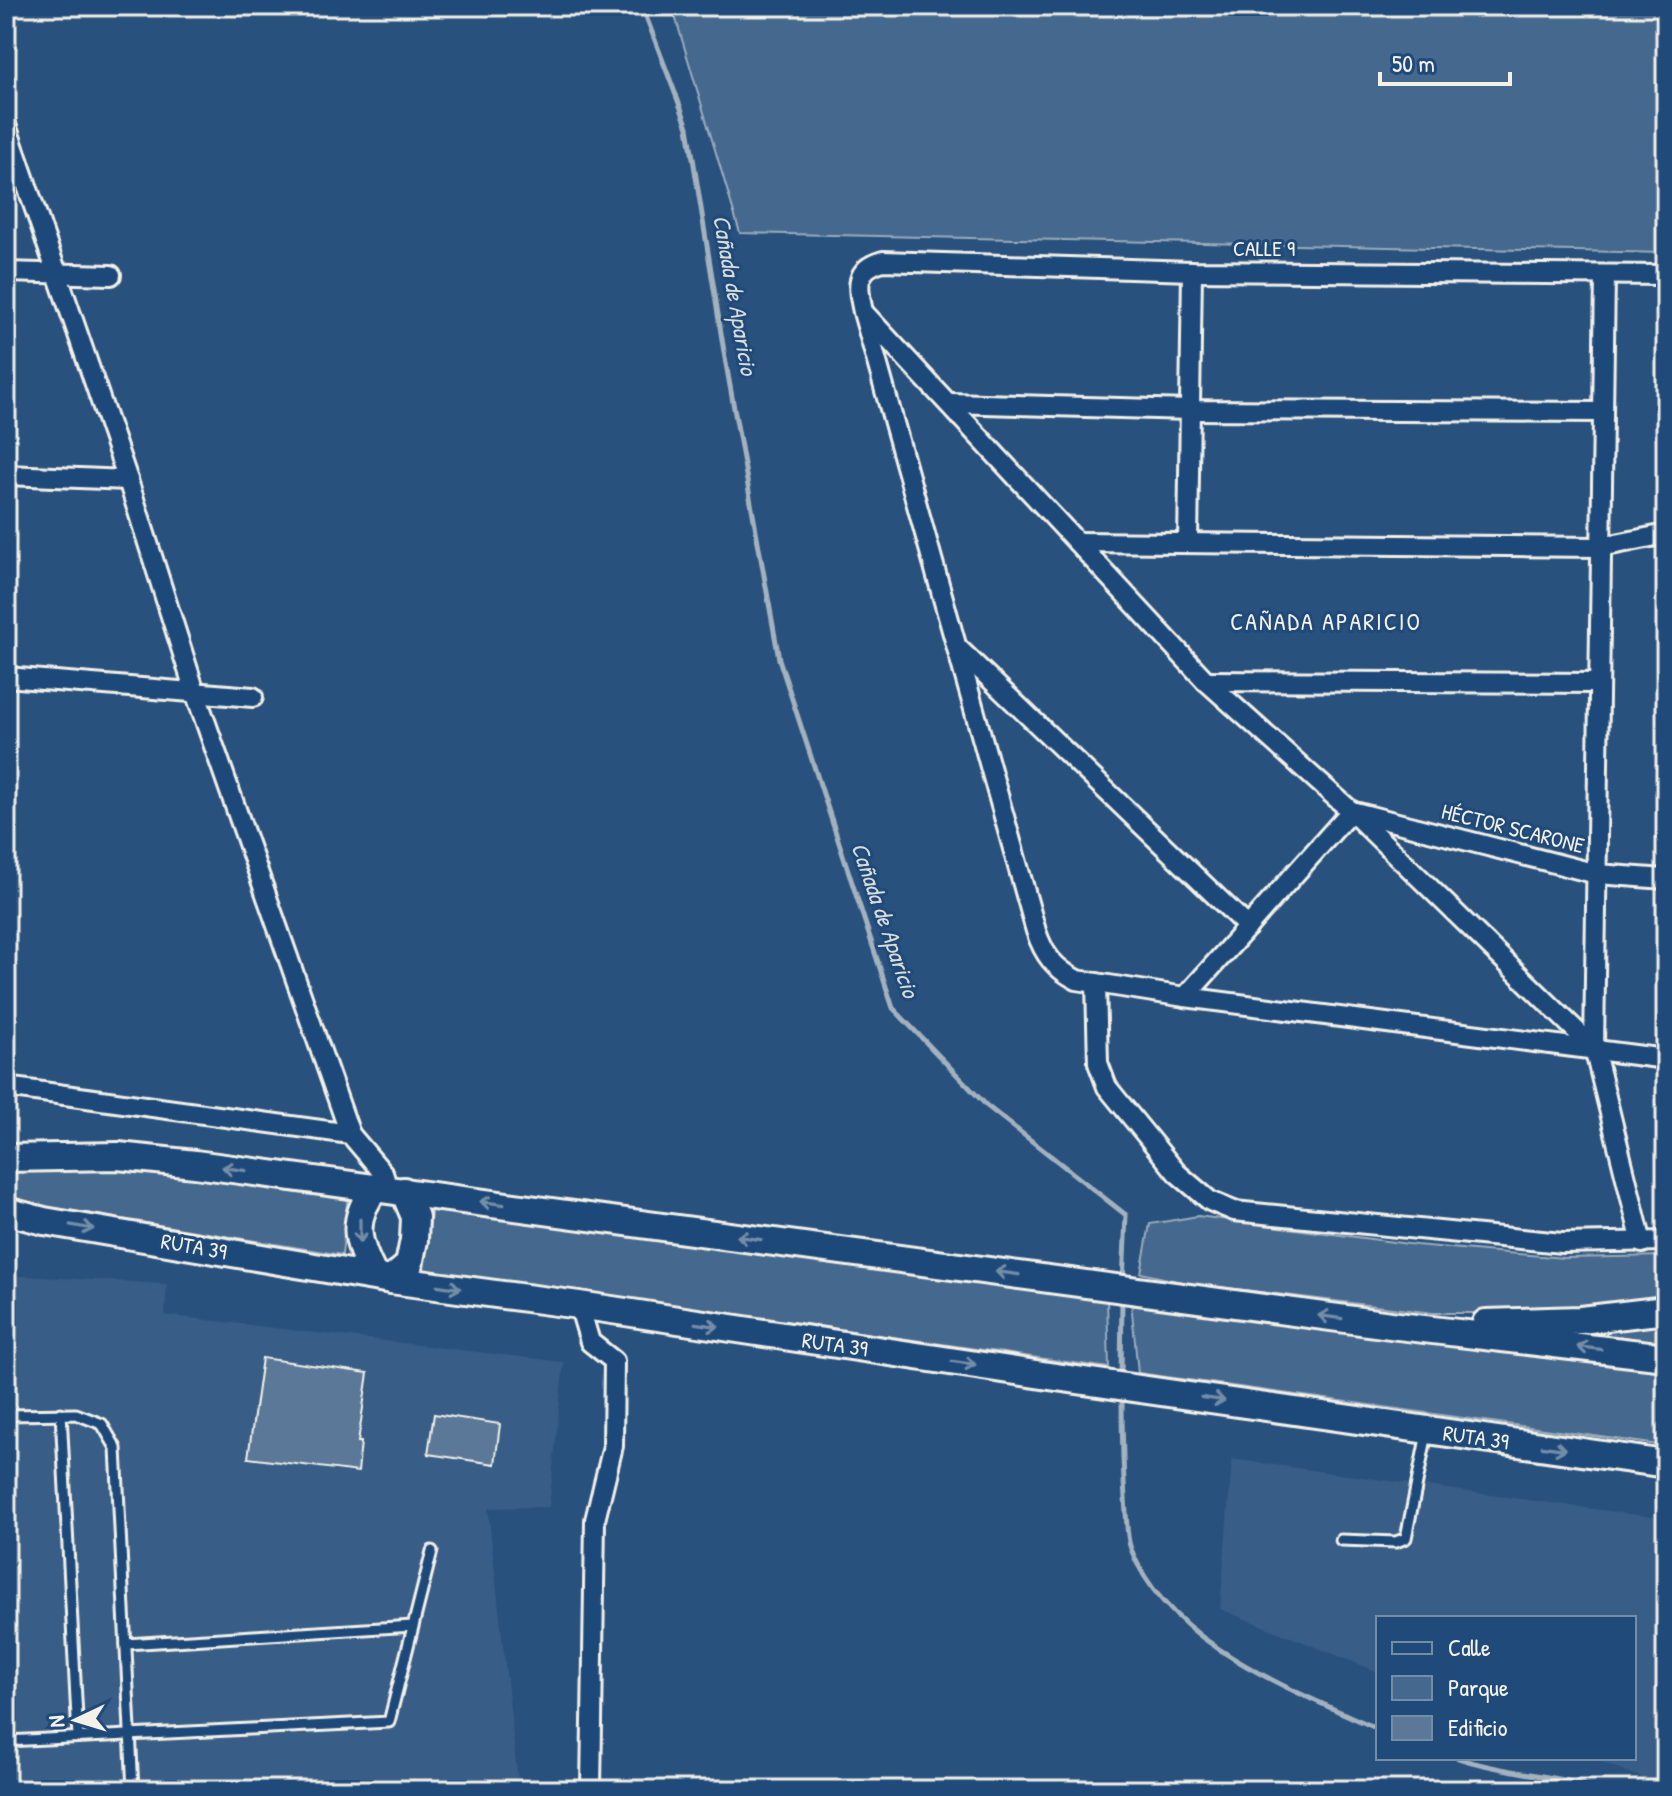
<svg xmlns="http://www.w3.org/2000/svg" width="1672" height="1796" font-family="'Patrick Hand',sans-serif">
	<rect width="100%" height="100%" fill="#28517e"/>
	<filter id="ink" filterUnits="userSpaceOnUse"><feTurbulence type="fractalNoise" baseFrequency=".0125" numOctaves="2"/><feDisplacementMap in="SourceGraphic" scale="16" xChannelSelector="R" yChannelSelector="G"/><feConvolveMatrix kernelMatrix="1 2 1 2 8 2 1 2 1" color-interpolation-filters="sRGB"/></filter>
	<g filter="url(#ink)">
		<!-- built -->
		<g fill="#375d86">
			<polygon points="6,1275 167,1284 165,1315 564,1362 549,1507 488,1508 519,1790 6,1790"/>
			<polygon points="1232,1459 1666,1519 1666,1787 1591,1758 1634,1758 1634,1618 1378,1618 1378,1672 1220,1609"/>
		</g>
		<!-- green -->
		<g fill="#45688e" stroke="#9cacbb" stroke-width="2">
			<polygon points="672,6 1666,6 1666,253 740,233"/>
			<polygon points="118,1169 348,1193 342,1255 6,1200 6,1170"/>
			<polygon points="432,1205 1107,1300 1109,1368 424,1270"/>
			<polygon points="1198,1216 1416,1245 1564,1258 1666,1256 1666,1299 1547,1313 1433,1313 1186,1283 1141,1273 1150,1224"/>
			<polygon points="1131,1301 1666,1367 1666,1446 1138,1373"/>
			<polygon points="1666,1319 1666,1346 1585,1334"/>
		</g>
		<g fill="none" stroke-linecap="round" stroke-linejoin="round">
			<!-- stream -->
			<g stroke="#a4b2be" stroke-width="5">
				<polyline points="642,6 688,127 725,358 779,659 893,1008 987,1106 1126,1215 1123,1283"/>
				<polyline points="1121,1378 1122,1297"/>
				<path d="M1122 1396C1122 1435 1123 1474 1126 1513 1127 1524 1127 1539 1131 1549 1168 1645 1292 1689 1378 1729"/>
				<path d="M1458 1758C1505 1774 1555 1774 1602 1790"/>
			</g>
		</g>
		<!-- building -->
		<g fill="#5b7899" stroke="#f4f1e8" stroke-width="2">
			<polygon points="262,1358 368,1373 358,1442 361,1442 358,1472 248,1458"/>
			<polygon points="434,1414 500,1424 495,1464 428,1454"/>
		</g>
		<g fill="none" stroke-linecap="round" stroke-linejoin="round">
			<defs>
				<g id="service">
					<polyline points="61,1413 78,1737"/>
					<polyline points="6,1415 76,1414 102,1424 116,1448 133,1790"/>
					<polyline points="1341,1540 1396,1542 1406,1538 1427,1433"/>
					<polyline points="126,1644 413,1626"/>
					<polyline points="6,1741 389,1722 432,1551"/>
				</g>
				<g id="minor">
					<polyline points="6,125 128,480 195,692 350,1134"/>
					<polyline points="6,272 111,275"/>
					<polyline points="1605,275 1594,1048 1642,1243"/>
					<path d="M1666 275 1192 271 883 261C853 269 858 288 863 312L1036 931C1044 955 1054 968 1077 980L1185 997 1666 1059"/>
					<polyline points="865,314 1206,681 1351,811 1594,1048"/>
					<polyline points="950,403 1190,410 1603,412"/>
					<polyline points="6,475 128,480"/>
					<polyline points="1077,542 1601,547 1666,534"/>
					<polyline points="1188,543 1192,271"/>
					<polyline points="959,649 1248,927"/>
					<polyline points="6,677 253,697"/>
					<polyline points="1206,681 1599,683"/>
					<polyline points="1096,983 1098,1063 1107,1087 1177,1173 1210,1201 1234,1211 1562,1243 1666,1241"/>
					<polyline points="1185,997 1351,811 1597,874 1666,879"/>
					<polyline points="6,1087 350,1134 383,1173 388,1189"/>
					<polyline points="579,1305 590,1342 614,1361 613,1446 595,1520 591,1790"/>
				</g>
				<g id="secondary">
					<polyline points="6,1158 118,1156 195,1164 1398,1326 1666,1357"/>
					<polyline points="6,1211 44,1221 391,1280 579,1305 1049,1376 1666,1464"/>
					<path d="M374 1276C356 1242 350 1219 376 1187"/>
					<polyline points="391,1280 409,1265 414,1240 415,1217 404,1191"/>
					<polyline points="1486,1323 1581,1320 1666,1310"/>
				</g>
			</defs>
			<!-- service casing -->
			<use href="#service" stroke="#f4f1e8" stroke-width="15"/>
			<!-- minor casing -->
			<use href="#minor" stroke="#f4f1e8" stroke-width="24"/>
			<!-- secondary casing -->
			<use href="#secondary" stroke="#f4f1e8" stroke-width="32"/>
			<!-- service -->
			<use href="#service" stroke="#1f4a7a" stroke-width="9"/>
			<!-- minor -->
			<use href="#minor" stroke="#1f4a7a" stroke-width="18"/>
			<!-- secondary -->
			<use href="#secondary" stroke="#1f4a7a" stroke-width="26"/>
		</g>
		<!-- one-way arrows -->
		<defs><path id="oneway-shaft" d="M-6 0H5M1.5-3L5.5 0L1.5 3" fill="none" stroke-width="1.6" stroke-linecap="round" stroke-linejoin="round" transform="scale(2)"/></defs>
		<g stroke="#748da6">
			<use href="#oneway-shaft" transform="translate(234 1169) rotate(-172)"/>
			<use href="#oneway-shaft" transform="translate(492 1203) rotate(-172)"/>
			<use href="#oneway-shaft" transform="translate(82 1227) rotate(10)"/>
			<use href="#oneway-shaft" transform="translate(360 1231) rotate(90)"/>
			<use href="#oneway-shaft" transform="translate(749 1238) rotate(-172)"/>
			<use href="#oneway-shaft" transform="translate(1007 1273) rotate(-172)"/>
			<use href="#oneway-shaft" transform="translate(449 1287) rotate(8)"/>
			<use href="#oneway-shaft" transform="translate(1330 1317) rotate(-172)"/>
			<use href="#oneway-shaft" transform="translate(707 1325) rotate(8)"/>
			<use href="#oneway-shaft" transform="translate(1589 1348) rotate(-173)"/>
			<use href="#oneway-shaft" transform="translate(964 1363) rotate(8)"/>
			<use href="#oneway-shaft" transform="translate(1213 1399) rotate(8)"/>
			<use href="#oneway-shaft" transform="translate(1554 1448) rotate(8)"/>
		</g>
	</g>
	<g text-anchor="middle" stroke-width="6" stroke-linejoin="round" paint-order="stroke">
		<!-- street labels -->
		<g font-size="22" fill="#f4f1e8" stroke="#1f4a7a">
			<text x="1264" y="256">CALLE 9</text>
			<text transform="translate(1513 828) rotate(14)" y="8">HÉCTOR SCARONE</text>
			<text transform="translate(194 1246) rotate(10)" y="8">RUTA 39</text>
			<text transform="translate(835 1344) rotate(8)" y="8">RUTA 39</text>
			<text transform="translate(1476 1437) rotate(8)" y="8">RUTA 39</text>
		</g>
		<!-- water labels -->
		<g font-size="24" font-style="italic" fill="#d9dcda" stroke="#1f4a7a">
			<text transform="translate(735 295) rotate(80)" y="8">Cañada de Aparicio</text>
			<text transform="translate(885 920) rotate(71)" y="8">Cañada de Aparicio</text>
		</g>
		<!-- neighbourhood labels -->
		<g font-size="24" letter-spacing="2" fill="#f4f1e8" stroke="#1f4a7a">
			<text x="1326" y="630">CAÑADA APARICIO</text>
		</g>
	</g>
	<!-- margin -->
	<rect width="1672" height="1796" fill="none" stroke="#1f4a7a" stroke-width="32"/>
	<rect x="16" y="16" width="1640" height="1764" fill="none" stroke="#f4f1e8" stroke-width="3" filter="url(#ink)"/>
	<!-- legend -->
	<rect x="1376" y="1616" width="260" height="144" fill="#1f4a7a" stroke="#748da6" stroke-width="2"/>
	<rect x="1392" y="1642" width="40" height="12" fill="#1f4a7a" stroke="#748da6" stroke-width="2"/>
	<text x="1448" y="1656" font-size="24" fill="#f4f1e8">Calle</text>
	<rect x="1392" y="1676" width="40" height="24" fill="#45688e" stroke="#748da6" stroke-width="2"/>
	<text x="1448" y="1696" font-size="24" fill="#f4f1e8">Parque</text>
	<rect x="1392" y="1716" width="40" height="24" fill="#5b7899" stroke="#748da6" stroke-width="2"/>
	<text x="1448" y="1736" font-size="24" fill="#f4f1e8">Edificio</text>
	<!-- north arrow -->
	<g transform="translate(76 1720) rotate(266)" stroke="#1f4a7a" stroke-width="6" paint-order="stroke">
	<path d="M0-6L14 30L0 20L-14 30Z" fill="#f4f1e8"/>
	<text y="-12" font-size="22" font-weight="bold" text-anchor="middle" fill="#f4f1e8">N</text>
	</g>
	<!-- scale -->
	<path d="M1380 72v12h130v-12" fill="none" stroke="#f4f1e8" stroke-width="4"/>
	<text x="1392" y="72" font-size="24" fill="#f4f1e8" stroke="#1f4a7a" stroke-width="6" paint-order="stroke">50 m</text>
</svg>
